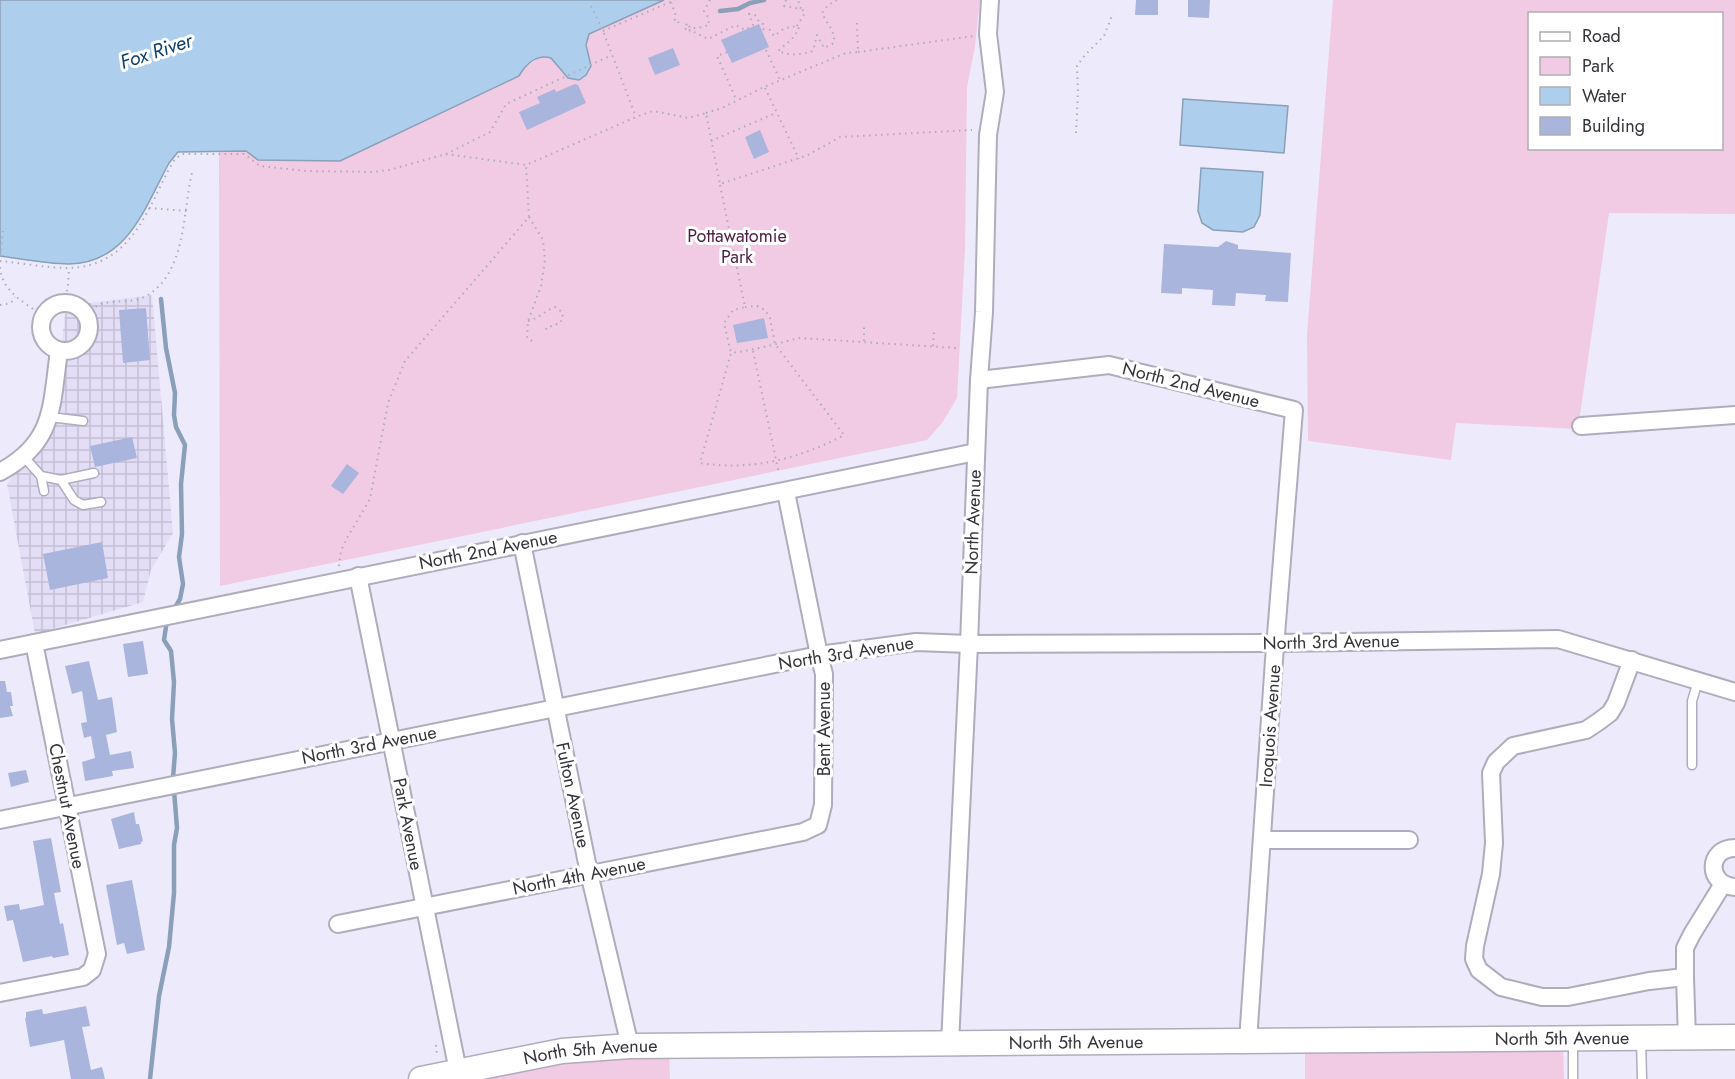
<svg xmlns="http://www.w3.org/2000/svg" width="1735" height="1079" font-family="Jost,sans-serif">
	<defs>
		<pattern id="industrial-grid" width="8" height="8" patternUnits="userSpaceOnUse" patternTransform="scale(1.5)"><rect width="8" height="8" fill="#e3def6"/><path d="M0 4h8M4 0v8" fill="none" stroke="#c3bfd4"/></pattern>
	</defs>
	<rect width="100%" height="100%" fill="#edebfb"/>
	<!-- industrial -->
	<polygon fill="url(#industrial-grid)" points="152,295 173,533 151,570 143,602 35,634 7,484 53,419 66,306"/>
	<!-- green -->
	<g fill="#f1cae3" fill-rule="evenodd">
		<polygon points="664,0 980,0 975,46 967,87 965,249 957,398 942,423 927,440 903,445 220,586 219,151 246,151 523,69 540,57 551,58 568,78 579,80 587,51 586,45 589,34"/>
		<path d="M1333 0H1735V214L1609 213 1578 429 1456 423 1451 460 1308 441 1307 335ZM1530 14H1722V148H1530Z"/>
		<polygon points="1563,1048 1564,1079 1305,1079 1305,1049"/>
		<polygon points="669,1051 670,1079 451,1079 562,1056"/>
	</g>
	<!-- water -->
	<g fill="#aeceee" stroke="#8aa0b8" stroke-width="1.5">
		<path d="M0 0H664L589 34 586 45 591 66 586 75 579 80 568 78 551 58C537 54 526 64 519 76L340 161 258 160 246 151 178 152 169 163C145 207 128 263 69 264 46 264 22 259 0 256Z"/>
		<polygon points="1183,99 1288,106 1284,153 1180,145"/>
		<polygon points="1201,168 1263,172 1260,215 1254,227 1243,232 1213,230 1202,223 1198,211"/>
	</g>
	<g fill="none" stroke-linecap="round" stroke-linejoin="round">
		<!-- stream -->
		<g stroke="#8aa0b8" stroke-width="4.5">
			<polyline points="720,11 738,9 750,3 764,0"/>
			<polyline points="161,299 166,348 175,393 174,415 176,427 185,445 181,484 182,534 179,557 183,584 180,599 173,611"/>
			<polyline points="150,1079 159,996 169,947 174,893 174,845 177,828 173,778 175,753 172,719 174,682 171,651 164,640 167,620"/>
		</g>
	</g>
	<!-- building -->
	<g fill="#a9b5dc">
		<polygon points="1136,0 1158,0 1158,15 1135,15"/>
		<polygon points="1188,0 1210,0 1209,18 1188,17"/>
		<polygon points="759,24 769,47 732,63 721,40"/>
		<polygon points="673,48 680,65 655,75 648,58"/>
		<polygon points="575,84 578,85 586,103 527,130 519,112 540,103 537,97 555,89 556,92"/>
		<polygon points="760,130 769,152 754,159 745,137"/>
		<polygon points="1226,241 1238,245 1238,249 1291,253 1288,302 1265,301 1266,295 1236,293 1235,306 1212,305 1213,290 1182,288 1182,294 1161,293 1164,244 1218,247"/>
		<polygon points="146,308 150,360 123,363 119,310"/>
		<polygon points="764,318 768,338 737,343 733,325"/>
		<polygon points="132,437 137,458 95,467 90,446"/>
		<polygon points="347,464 359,473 343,494 331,486"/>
		<polygon points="102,542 108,578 50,590 43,554"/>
		<polygon points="143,641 148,674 128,677 123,644"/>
		<polygon points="89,661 98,700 112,697 117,732 106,735 110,755 131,751 134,768 112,771 113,776 85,781 82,762 95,758 91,736 84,738 81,723 87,722 82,691 72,694 65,666"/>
		<polygon points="0,681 5,681 7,692 11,692 13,706 10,706 13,716 0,718"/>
		<polygon points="26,770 29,782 11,787 8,773"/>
		<polygon points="134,812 136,824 139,824 143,841 141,842 141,844 119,849 111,819"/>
		<polygon points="51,838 61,892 54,893 60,924 63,923 69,955 53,958 52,956 23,962 13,920 7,921 4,906 19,904 20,910 44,905 33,841"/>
		<polygon points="132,880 145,950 127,954 124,943 117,945 106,885"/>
		<polygon points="86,1006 90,1026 82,1027 91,1070 102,1067 105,1079 71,1079 64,1040 30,1047 25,1018 26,1018 26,1012 42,1009 43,1014 45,1014"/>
	</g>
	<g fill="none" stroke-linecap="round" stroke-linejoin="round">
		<defs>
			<g id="service">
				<polyline points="50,417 83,421"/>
				<polyline points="24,457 41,476 44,491"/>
				<polyline points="41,476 61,480 94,473"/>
				<polyline points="61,480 74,500 83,505 101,502"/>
				<polyline points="1692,765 1692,701 1698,681"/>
				<polyline points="1641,1039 1642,1079"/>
				<polyline points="1573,1040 1573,1079"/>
			</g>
			<g id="minor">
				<circle cx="65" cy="327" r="24"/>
				<polyline points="979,380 1109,365 1294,410 1274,660 1248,1041"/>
				<polyline points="1581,426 1735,415"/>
				<path d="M0 472C55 442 51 407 59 351"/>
				<polyline points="522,543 589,873 630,1046"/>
				<polyline points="358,576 458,1071"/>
				<polyline points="0,650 976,452"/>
				<polyline points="1632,660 1616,703 1610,713 1598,722 1586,730 1513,746 1496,762 1491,773 1494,843 1491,874 1475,946 1474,959 1479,970 1501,987 1542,997 1568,997 1649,981 1685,977 1687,1039"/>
				<polyline points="0,820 819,655 916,642 969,644 1276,643 1558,639 1735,692"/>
				<polyline points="1262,840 1409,840"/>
				<path d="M1735 848C1707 848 1706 885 1735 887"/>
				<polyline points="338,924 803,832 818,825 823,805 824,674 819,655 786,492"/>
				<polyline points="1685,977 1685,948 1692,934 1723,884"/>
				<polyline points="0,993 83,977 92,970 97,954 34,643"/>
				<polyline points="950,1044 969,644 979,380 984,312 988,135 995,92 988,34 990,0"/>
			</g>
			<g id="secondary">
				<path id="s1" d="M421 1079 562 1051 630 1046 1735 1037"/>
			</g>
		</defs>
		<!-- service casing -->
		<use href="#service" stroke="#afacbc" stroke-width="11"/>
		<!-- minor casing -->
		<use href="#minor" stroke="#afacbc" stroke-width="20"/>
		<!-- secondary casing -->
		<use href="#secondary" stroke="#afacbc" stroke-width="27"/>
		<!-- path -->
		<g stroke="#aeacb9" stroke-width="2" stroke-dasharray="1.5 4.5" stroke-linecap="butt">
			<path d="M710 0 704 11 708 17 709 25 698 28H690L688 23 684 27 688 32 690 30 708 39 736 25 745 30 753 25 749 14 755 15 760 23 763 24V29L770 30 774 36 785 28 797 26 799 29 792 39 778 51C791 56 800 55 813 51L817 35 824 48 834 43C835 30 827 24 822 13L828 5 837 0"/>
			<polyline points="786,0 784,6 801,9 798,0"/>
			<polyline points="671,2 677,19"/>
			<polyline points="591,6 603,31 636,117"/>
			<polyline points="674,20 677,19 680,26"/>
			<polyline points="797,26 805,13 802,9"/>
			<polyline points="603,31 675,0"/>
			<polyline points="766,50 780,80"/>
			<polyline points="727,52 717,56 736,99"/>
			<polyline points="858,52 974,36"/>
			<polyline points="765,88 799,159"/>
			<polyline points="706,113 722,108 764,87 846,53 858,52 857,22"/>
			<polyline points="1076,133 1078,92 1077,66 1085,55 1104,36 1113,13"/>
			<polyline points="711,141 776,113"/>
			<polyline points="446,154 526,165 636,117 653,111 688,118 706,113 720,184 808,155 840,137 972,130"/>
			<polyline points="720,185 745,307 733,310 724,323 731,353"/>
			<polyline points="149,208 187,211"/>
			<polyline points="529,217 543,240 545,260 541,286 528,321 527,338 534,342"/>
			<polyline points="0,256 3,231"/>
			<path d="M0 261C22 263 47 268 69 268 130 266 146 213 170 167L175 159 182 154H244L260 166 306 171 373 172 389 170 446 154 490 132 506 104 612 55"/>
			<path d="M0 267C2 292 24 302 43 316"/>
			<polyline points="64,303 68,286 69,268"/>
			<polyline points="0,305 11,303 15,297"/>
			<path d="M745 307 757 306 765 310 770 318 775 344 844 435C799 459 751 471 700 463L731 353C754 350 776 344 799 338L956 348"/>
			<path d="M86 314C90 311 96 306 101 304 114 300 130 303 142 298 188 277 182 209 193 169"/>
			<path d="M528 321C539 318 545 311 555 307L562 312 563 318 560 323 546 328 547 333"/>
			<polyline points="864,341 864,326"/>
			<polyline points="933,346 934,331"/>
			<polyline points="753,351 779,474"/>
			<polyline points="339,566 341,551 347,538 370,499 388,403 405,361 529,217 526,165"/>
			<polyline points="436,1045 437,1057"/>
		</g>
		<!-- service -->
		<use href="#service" stroke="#fff" stroke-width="8"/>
		<!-- minor -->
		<use href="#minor" stroke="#fff" stroke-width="16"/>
		<!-- secondary -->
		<use href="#secondary" stroke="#fff" stroke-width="24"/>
	</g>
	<g text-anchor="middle" stroke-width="6" stroke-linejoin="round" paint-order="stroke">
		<!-- park labels -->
		<g font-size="18" fill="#4f1e41" stroke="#fff">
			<text x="737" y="242">Pottawatomie<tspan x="737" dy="21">Park</tspan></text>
		</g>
		<!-- street labels -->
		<g font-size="18" fill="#35343a" stroke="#fff">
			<text transform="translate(1191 385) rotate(14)" y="6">North 2nd Avenue</text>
			<text transform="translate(973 522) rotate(-88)" y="6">North Avenue</text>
			<text transform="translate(488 550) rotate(-11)" y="6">North 2nd Avenue</text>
			<text transform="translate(1331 642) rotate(-1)" y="6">North 3rd Avenue</text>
			<text transform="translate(846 653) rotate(-9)" y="6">North 3rd Avenue</text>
			<text transform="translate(1270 726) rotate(-86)" y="6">Iroquois Avenue</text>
			<text transform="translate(824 729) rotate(-90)" y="6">Bent Avenue</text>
			<text transform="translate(369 745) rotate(-11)" y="6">North 3rd Avenue</text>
			<text transform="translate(573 795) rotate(78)" y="6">Fulton Avenue</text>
			<text transform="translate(67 806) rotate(79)" y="6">Chestnut Avenue</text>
			<text transform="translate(408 824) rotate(79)" y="6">Park Avenue</text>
			<text transform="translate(579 876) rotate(-11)" y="6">North 4th Avenue</text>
			<text dy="6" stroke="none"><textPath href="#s1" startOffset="1144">North 5th Avenue</textPath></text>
			<text dy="6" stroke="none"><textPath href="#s1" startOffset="658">North 5th Avenue</textPath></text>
			<text dy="6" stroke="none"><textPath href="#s1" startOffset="172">North 5th Avenue</textPath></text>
		</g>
		<!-- water labels -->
		<g font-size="20" font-style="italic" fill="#10416a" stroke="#fff">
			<text transform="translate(156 51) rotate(-18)" y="7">Fox River</text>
		</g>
	</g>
	<!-- legend -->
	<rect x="1528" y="12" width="195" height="138" fill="#ffffff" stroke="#aeaeb0" stroke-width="1.5"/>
	<rect x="1540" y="32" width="30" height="9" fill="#ffffff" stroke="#aeaeb0" stroke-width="1.5"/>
	<text x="1582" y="42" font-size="18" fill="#35343a">Road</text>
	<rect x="1540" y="57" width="30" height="18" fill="#f1cae3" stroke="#aeaeb0" stroke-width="1.5"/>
	<text x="1582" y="72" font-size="18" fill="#35343a">Park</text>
	<rect x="1540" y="87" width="30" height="18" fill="#aeceee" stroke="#aeaeb0" stroke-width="1.5"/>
	<text x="1582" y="102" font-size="18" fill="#35343a">Water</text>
	<rect x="1540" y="117" width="30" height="18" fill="#a9b5dc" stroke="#aeaeb0" stroke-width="1.5"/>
	<text x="1582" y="132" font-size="18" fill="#35343a">Building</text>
</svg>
